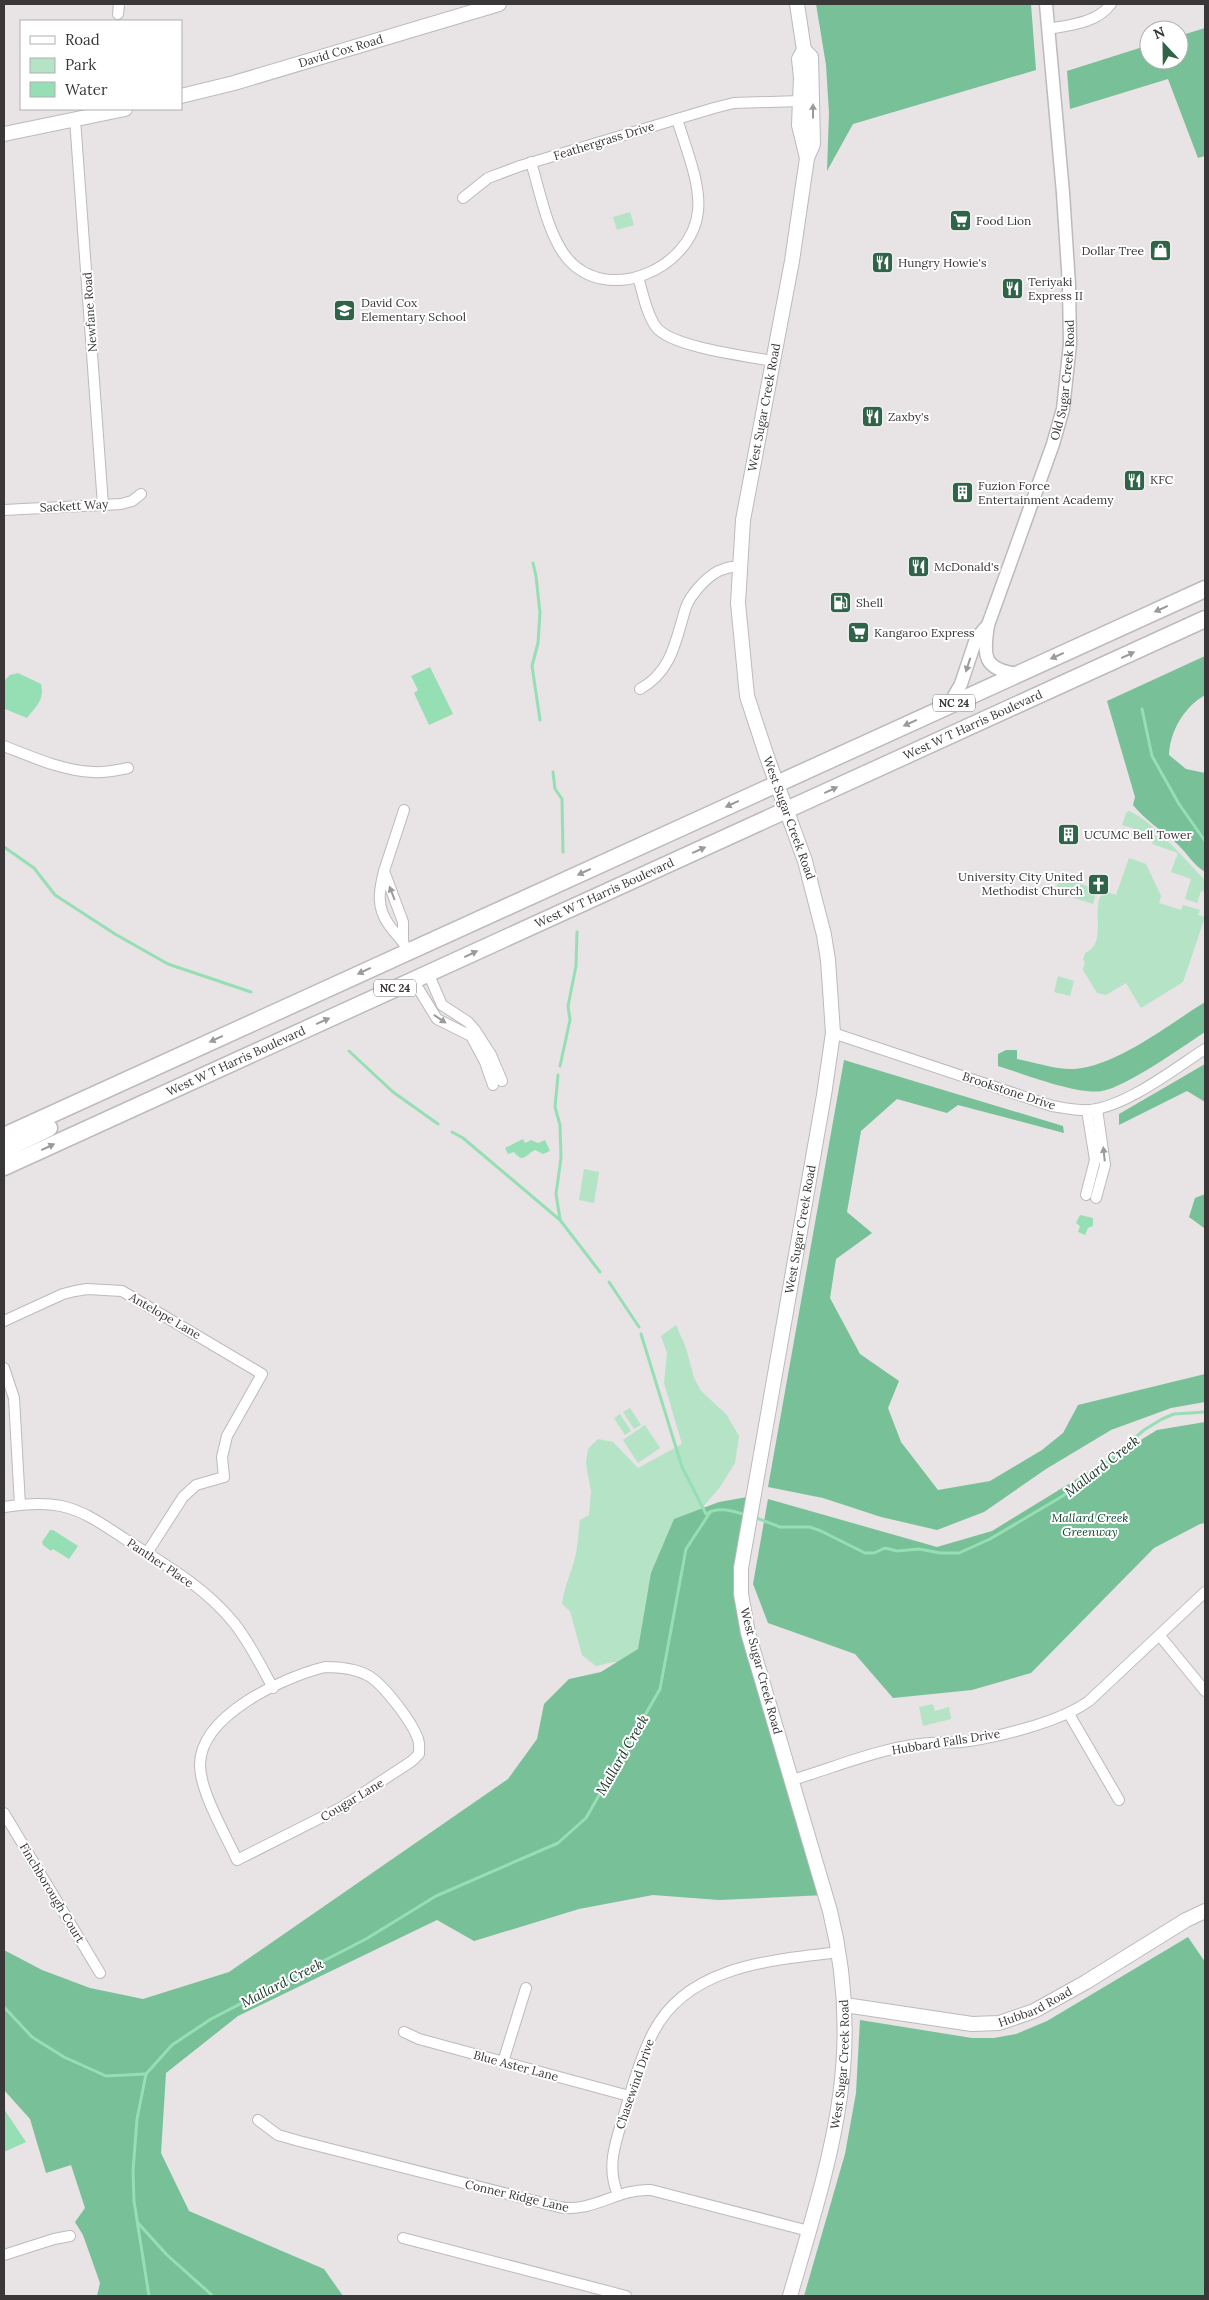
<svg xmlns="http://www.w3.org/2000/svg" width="1209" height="2300" font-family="Lora,serif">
	<rect width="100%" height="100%" fill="#e8e3e4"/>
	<!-- green -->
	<g fill="#b4e3c6">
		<polygon points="630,212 634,225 617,230 613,217"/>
		<path d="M1129 811C1153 821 1186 861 1205 880V892L1201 891 1197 903 1185 899 1191 879 1171 872 1178 853 1152 844 1155 835 1122 825 1126 813Z"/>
		<path d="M1129 858 1146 864 1161 896 1159 903 1181 910 1183 905 1200 910 1198 915 1205 917 1183 982 1141 1008 1126 983 1106 995 1097 993 1083 970 1085 961 1083 960 1085 953C1104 945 1096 920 1098 906 1098 901 1101 895 1103 891L1116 895Z"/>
		<polygon points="1060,878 1097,889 1093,904 1055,892"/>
		<polygon points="1058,976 1074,981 1070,996 1054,992"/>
		<polygon points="584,1169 599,1172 594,1203 579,1200"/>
		<path d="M676 1325 686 1348 694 1378 701 1391 726 1414 739 1436 735 1463 720 1487 697 1514 642 1663 613 1662 596 1666 582 1655 570 1611 562 1604C564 1589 569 1578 573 1565 578 1550 578 1535 580 1520L589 1515 591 1492 586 1463 588 1449 598 1439 613 1442 638 1468 682 1444 664 1383 667 1353 661 1336Z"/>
		<polygon points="630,1408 641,1425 634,1429 623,1412"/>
		<polygon points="620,1414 631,1431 625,1435 614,1418"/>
		<polygon points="645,1425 660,1448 638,1463 623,1440"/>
		<polygon points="933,1704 935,1711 949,1707 951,1719 923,1726 919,1707"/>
	</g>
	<!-- forest -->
	<g fill="#78c097">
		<polygon points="816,4 1031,4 1036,70 853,124 827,171 829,113 826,65"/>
		<polygon points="1205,28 1205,156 1198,158 1168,79 1070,109 1067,71 1149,45 1149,60 1179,60 1179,36"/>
		<path d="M1205 656V695C1184 707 1170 731 1169 755L1186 769 1205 773V872C1192 864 1186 851 1174 841 1160 829 1145 820 1133 805L1135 797 1107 701Z"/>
		<path d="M1205 1002V1032C1182 1047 1126 1087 1102 1091 1077 1095 1024 1074 998 1066V1054L1006 1050H1017V1059C1033 1062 1058 1070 1074 1069 1117 1066 1168 1025 1205 1002Z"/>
		<polygon points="844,1060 1063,1126 1064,1133 958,1105 947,1113 897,1099 861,1131 847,1212 872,1233 836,1259 830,1298 860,1354 899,1381 888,1408 901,1442 938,1490 990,1481 1042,1450 1063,1433 1078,1405 1205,1374 1205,1402 1171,1408 1111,1430 1046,1469 984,1512 937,1530 881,1517 823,1498 768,1487"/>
		<polygon points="1205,1064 1205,1102 1187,1091 1119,1125 1119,1114"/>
		<polygon points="1205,1194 1205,1232 1204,1228 1189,1217 1195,1198"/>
		<polygon points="1205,1422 1205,1523 1200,1524 1154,1548 1031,1673 972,1690 893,1698 855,1654 768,1623 753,1584 768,1499 937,1547 992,1531 1157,1430"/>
		<polygon points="753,1496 741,1594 825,1895 719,1900 653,1895 579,1909 474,1941 437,1920 238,2016 166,2073 161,2153 189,2211 324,2269 343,2296 97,2296 100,2283 83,2235 75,2222 85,2208 71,2165 46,2173 30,2119 4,2090 4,1950 42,1970 90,1988 143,1999 229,1972 508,1779 537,1739 544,1704 569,1679 601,1672 638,1649 651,1573 674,1519 719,1502"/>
		<polygon points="1188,1937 1205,1962 1205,2296 804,2296 845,2154 856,2093 860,2020 972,2038 994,2038 1016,2034 1047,2021"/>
	</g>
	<!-- water -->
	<g fill="#96dfb5">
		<polygon points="430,667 453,714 429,725 414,693 418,690 411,676"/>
		<path d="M18 673 41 684C45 700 36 706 27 718L5 709 4 706V681L10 675Z"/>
		<path d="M523 1139 525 1143 531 1140 538 1143 545 1140 550 1151 543 1154 535 1150C525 1155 523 1164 514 1152L508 1154 505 1148Z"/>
		<polygon points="1080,1215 1093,1218 1093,1226 1088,1228 1085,1235 1078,1232 1080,1226 1076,1223"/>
		<polygon points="50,1530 53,1530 78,1546 69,1559 53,1549 51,1551 43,1545 42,1542"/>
		<polygon points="4,2109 26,2142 4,2152"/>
	</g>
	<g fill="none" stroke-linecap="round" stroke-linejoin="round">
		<!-- stream -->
		<g stroke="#96dfb5" stroke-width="3">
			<polyline points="533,563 536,576 540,613 538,643 532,666 540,720"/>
			<polyline points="1142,709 1152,756 1179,804 1205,841"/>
			<polyline points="553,772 555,789 562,799 563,852"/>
			<polyline points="4,847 34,868 55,895 115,934 168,964 251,992"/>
			<polyline points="349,1051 393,1092 438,1124"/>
			<polyline points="560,1066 570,1020 568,1006 576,966 577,932"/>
			<polyline points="558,1075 555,1107 560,1125 561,1158 556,1194 560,1219"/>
			<polyline points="452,1132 463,1138 560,1220 600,1272"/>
			<polyline points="609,1282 639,1327"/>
			<path d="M641 1334 682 1467 706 1514C718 1506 732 1511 746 1515"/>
			<polyline points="754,1517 780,1527 810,1527 821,1531 865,1553 874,1553 885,1548 897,1551 919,1549 940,1553 959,1553 990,1539 1061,1497 1085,1481 1144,1430 1162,1419 1174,1414 1205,1412"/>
			<polyline points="4,2007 32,2037 64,2057 106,2076 146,2074"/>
			<polyline points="138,2223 167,2255 213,2296"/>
			<polyline points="149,2296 134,2201 133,2171 137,2119 146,2074 172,2045 211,2019 366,1939 436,1896 558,1843 586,1818 660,1689 686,1549 711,1511"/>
		</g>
		<defs>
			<g id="minor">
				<polyline points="118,14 119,4"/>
				<path d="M1048 29C1070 25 1097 23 1111 4"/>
				<polyline points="75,119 103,505"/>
				<path d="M531 162C540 192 548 235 567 258 607 306 692 269 698 211 701 183 685 146 677 119"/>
				<polyline points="463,198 488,178 520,166 714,108 734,103 801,101"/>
				<path d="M638 277C643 293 646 313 656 327 671 347 746 356 773 361"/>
				<polyline points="4,510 121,504 132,501 141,494"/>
				<path d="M640 689C673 671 676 638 686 607 691 594 709 573 724 569 728 567 734 567 739 566"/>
				<path d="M4 746C32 757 63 771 93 772 105 773 117 770 128 768"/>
				<polyline points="384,871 404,810"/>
				<path d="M403 940V922L384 871C379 891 376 907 389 925 396 935 403 940 408 951"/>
				<polyline points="428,973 442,1005 468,1022 475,1030 491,1055 502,1081"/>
				<polyline points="413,980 437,1019 471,1036 485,1062 493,1085"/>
				<path d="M833 1033 1052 1106C1065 1108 1078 1111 1090 1110 1127 1106 1174 1069 1205 1049"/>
				<polyline points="1086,1195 1095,1160 1087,1110"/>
				<polyline points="1096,1198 1105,1165 1097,1109"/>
				<polyline points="4,1321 63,1294 75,1291 87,1289 122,1291 262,1374 227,1436 222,1457 224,1477 196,1485 183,1497 147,1553"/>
				<polyline points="4,1368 14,1398 20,1505"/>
				<path d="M4 1507C23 1504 42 1502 61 1506 85 1511 105 1526 125 1539 163 1563 205 1587 234 1623 250 1643 261 1666 273 1688"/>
				<polyline points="1160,1636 1205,1691"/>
				<path d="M325 1667C340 1667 354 1668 367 1675 383 1683 412 1722 418 1739 420 1744 419 1749 419 1754L412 1761 342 1807 237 1860C226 1835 200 1792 200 1765 200 1715 284 1677 325 1667Z"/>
				<polyline points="1069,1714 1119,1800"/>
				<path d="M792 1780C833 1768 877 1749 920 1744 934 1742 949 1743 962 1742 999 1737 1060 1722 1089 1701L1205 1592"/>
				<polyline points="4,1813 100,1973"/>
				<polyline points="404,2032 419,2039 629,2096"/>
				<polyline points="503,2062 526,1988"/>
				<path d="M258 2120 278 2135 299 2141 559 2207C593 2213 618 2188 651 2190L809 2231"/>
				<path d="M618 2195C605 2164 617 2139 626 2108 633 2083 641 2056 653 2033 687 1965 773 1960 839 1952"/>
				<polyline points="403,2238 626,2296"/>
				<polyline points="4,2255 54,2239 70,2236"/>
			</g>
			<g id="tertiary">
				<path id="s1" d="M1019 674C983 670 983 656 988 625L1053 444 1063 409 1070 344 1069 285 1063 193 1046 4"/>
				<polyline points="949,705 961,684 976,639 988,625"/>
			</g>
			<g id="secondary">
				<polyline points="804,50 799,59 801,77 799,125 807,158"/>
				<path id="s2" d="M181 96 234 83 499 4"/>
				<polyline points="4,134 125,109"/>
				<path id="s3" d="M845 2005 972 2024 999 2023 1034 2011 1086 1982 1186 1920 1205 1911"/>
				<path id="s4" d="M790 2296C830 2159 866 2056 830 1911L748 1633 741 1594V1568L824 1095 833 1033 828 960 824 935 805 861 767 757 747 696 738 603 743 520 792 261 807 158 813 144 811 57 804 50 797 4"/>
			</g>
			<g id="primary">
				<polyline points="4,1136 1205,589"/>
				<polyline points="4,1150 49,1128"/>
				<path id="s5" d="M4 1167 1205 619"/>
			</g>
		</defs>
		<!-- minor casing -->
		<use href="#minor" stroke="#bebabb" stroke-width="12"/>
		<!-- tertiary casing -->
		<use href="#tertiary" stroke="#bebabb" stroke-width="15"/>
		<!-- secondary casing -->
		<use href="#secondary" stroke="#bebabb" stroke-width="16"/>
		<!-- primary casing -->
		<use href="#primary" stroke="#bebabb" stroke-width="19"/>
		<!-- minor -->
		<use href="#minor" stroke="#fff" stroke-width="10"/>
		<!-- tertiary -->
		<use href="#tertiary" stroke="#fff" stroke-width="12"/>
		<!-- secondary -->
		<use href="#secondary" stroke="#fff" stroke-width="14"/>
		<!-- primary -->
		<use href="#primary" stroke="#fff" stroke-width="16"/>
	</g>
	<!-- one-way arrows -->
	<defs><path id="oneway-solid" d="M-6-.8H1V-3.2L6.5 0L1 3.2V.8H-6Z" transform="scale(1.25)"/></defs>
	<g fill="#9c9b9c">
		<use href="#oneway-solid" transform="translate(813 111) rotate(-90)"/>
		<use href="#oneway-solid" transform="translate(1161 609) rotate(156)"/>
		<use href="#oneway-solid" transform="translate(1128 655) rotate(-25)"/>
		<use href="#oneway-solid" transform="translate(1057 656) rotate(156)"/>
		<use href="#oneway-solid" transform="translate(968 665) rotate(108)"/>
		<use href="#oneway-solid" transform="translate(910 723) rotate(156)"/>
		<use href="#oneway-solid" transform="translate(831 790) rotate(-25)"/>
		<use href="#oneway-solid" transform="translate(732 804) rotate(155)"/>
		<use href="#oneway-solid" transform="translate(699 850) rotate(-24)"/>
		<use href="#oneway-solid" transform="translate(584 872) rotate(155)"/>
		<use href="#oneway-solid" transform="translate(392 893) rotate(-111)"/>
		<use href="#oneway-solid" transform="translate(471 954) rotate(-25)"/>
		<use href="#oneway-solid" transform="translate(364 971) rotate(155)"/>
		<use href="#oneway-solid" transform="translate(440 1019) rotate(34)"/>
		<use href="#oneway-solid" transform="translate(323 1021) rotate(-24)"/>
		<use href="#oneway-solid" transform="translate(216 1039) rotate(155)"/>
		<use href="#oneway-solid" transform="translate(48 1147) rotate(-25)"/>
		<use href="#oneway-solid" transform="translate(1104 1154) rotate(-96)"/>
	</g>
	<!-- icons -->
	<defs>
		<symbol id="supermarket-square" viewBox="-11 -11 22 22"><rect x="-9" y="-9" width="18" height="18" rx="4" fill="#306448" stroke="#fff"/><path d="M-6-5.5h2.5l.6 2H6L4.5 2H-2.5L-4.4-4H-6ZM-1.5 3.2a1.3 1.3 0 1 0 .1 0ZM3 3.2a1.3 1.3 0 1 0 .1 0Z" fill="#fff"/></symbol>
		<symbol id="shop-square" viewBox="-11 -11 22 22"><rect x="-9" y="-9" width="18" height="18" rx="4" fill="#306448" stroke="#fff"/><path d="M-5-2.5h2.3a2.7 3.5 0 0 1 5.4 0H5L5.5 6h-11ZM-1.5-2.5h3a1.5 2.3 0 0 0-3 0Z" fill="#fff"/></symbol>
		<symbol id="restaurant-square" viewBox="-11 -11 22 22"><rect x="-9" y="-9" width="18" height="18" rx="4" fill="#306448" stroke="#fff"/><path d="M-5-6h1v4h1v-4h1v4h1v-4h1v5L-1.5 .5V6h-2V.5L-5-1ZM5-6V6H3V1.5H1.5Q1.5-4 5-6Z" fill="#fff"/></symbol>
		<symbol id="school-square" viewBox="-11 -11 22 22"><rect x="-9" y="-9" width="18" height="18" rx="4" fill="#306448" stroke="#fff"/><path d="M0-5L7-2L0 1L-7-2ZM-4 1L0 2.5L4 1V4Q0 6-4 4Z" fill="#fff"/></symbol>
		<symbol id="building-square" viewBox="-11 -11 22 22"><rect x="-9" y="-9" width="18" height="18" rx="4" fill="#306448" stroke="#fff"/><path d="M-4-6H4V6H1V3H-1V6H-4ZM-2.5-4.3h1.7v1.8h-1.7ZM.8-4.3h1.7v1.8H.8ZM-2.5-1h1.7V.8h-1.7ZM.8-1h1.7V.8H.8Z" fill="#fff"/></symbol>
		<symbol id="fuel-square" viewBox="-11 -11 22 22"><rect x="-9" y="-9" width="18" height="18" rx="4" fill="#306448" stroke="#fff"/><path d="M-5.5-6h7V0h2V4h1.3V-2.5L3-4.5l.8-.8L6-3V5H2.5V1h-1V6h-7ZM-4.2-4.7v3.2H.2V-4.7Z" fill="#fff"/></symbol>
		<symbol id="church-square" viewBox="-11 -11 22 22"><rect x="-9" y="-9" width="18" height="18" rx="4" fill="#306448" stroke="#fff"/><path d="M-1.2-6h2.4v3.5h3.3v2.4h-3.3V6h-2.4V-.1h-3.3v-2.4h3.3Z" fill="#fff"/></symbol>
	</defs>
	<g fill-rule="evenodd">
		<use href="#supermarket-square" x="948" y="208" width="25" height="25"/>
		<use href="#shop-square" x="1148" y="238" width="25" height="25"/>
		<use href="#restaurant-square" x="870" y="250" width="25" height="25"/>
		<use href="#restaurant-square" x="1000" y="276" width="25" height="25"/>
		<use href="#school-square" x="332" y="298" width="25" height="25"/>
		<use href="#restaurant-square" x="860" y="404" width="25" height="25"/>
		<use href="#restaurant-square" x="1122" y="468" width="25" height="25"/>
		<use href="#building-square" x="950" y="480" width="25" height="25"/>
		<use href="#restaurant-square" x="906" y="554" width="25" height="25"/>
		<use href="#fuel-square" x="828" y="590" width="25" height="25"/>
		<use href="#supermarket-square" x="846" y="620" width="25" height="25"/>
		<use href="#building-square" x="1056" y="822" width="25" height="25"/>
		<use href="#church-square" x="1086" y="872" width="25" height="25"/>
	</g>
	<g text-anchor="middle" stroke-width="4" stroke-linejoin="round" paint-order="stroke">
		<!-- shield labels -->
		<g fill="#fff" stroke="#747374" stroke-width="1">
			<rect x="933" y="694.5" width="42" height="17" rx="4"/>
			<rect x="374" y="979.5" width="42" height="17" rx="4"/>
		</g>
		<g font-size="11" font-weight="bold" fill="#393738">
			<text x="954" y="707">NC 24</text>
			<text x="395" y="992">NC 24</text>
		</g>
		<!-- street labels -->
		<g font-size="12" fill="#393738" stroke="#fff">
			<text dy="4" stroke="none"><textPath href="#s2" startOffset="166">David Cox Road</textPath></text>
			<text transform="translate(604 141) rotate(-17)" y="4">Feathergrass Drive</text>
			<text transform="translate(90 312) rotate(-94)" y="4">Newfane Road</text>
			<text dy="4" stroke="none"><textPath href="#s1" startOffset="328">Old Sugar Creek Road</textPath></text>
			<text dy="4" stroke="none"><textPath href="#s4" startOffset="1932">West Sugar Creek Road</textPath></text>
			<text transform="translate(74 506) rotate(-3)" y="4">Sackett Way</text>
			<text dy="4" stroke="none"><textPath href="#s5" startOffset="1065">West W T Harris Boulevard</textPath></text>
			<text transform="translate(789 818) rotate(70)" y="4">West Sugar Creek Road</text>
			<text dy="4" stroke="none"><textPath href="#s5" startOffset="660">West W T Harris Boulevard</textPath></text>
			<text dy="4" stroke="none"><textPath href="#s5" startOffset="255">West W T Harris Boulevard</textPath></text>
			<text transform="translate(1009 1091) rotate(18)" y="4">Brookstone Drive</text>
			<text dy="4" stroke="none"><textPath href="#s4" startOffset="1092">West Sugar Creek Road</textPath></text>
			<text transform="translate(165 1316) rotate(30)" y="4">Antelope Lane</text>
			<text transform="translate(160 1563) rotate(34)" y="4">Panther Place</text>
			<text transform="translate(761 1671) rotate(75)" y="4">West Sugar Creek Road</text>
			<text transform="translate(946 1742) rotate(-9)" y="4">Hubbard Falls Drive</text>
			<text transform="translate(352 1800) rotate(-31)" y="4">Cougar Lane</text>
			<text transform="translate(52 1893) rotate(59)" y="4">Finchborough Court</text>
			<text dy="4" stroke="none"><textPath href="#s3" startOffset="195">Hubbard Road</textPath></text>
			<text dy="4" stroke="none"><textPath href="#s4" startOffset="238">West Sugar Creek Road</textPath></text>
			<text transform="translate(516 2066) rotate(15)" y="4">Blue Aster Lane</text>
			<text transform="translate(635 2084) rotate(-71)" y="4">Chasewind Drive</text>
			<text transform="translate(517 2196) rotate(13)" y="4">Conner Ridge Lane</text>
		</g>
		<!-- poi labels -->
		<g font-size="12" fill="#393738" stroke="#fff" text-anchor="start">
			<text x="976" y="225">Food Lion</text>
			<text x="1144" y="255" text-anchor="end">Dollar Tree</text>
			<text x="898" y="267">Hungry Howie's</text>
			<text x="1028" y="286">Teriyaki<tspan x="1028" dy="14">Express II</tspan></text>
			<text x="361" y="307">David Cox<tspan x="361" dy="14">Elementary School</tspan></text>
			<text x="888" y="421">Zaxby's</text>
			<text x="1150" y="484">KFC</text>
			<text x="978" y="490">Fuzion Force<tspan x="978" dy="14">Entertainment Academy</tspan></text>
			<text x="934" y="571">McDonald's</text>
			<text x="856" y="607">Shell</text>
			<text x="874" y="637">Kangaroo Express</text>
			<text x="1084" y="839">UCUMC Bell Tower</text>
			<text x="1083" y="881" text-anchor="end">University City United<tspan x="1083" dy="14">Methodist Church</tspan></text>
		</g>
		<!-- park labels -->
		<g font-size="12" font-style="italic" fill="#0f482e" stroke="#fff">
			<text x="1090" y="1522">Mallard Creek<tspan x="1090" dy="14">Greenway</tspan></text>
		</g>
		<!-- water labels -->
		<g font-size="14" font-style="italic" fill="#143423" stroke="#fff">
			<text transform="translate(1102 1466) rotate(-38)" y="5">Mallard Creek</text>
			<text transform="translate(622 1755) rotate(-60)" y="5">Mallard Creek</text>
			<text transform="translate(282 1983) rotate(-27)" y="5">Mallard Creek</text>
		</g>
	</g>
	<!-- border -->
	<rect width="1209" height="2300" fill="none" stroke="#393738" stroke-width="10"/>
	<!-- legend -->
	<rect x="20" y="20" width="162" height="90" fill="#ffffff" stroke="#b0afaf"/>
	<rect x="30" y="36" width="25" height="8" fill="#ffffff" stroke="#b0afaf"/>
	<text x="65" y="45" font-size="15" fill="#393738">Road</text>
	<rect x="30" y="58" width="25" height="15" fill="#b4e3c6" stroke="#b0afaf"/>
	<text x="65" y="70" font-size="15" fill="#393738">Park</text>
	<rect x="30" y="82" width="25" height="15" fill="#96dfb5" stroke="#b0afaf"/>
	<text x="65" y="95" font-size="15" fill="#393738">Water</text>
	<!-- north arrow -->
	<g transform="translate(1164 45) rotate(338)"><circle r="24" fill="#ffffff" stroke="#b0afaf"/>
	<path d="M0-4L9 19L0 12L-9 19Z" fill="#306448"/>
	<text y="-8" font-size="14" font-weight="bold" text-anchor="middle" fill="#393738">N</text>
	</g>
</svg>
